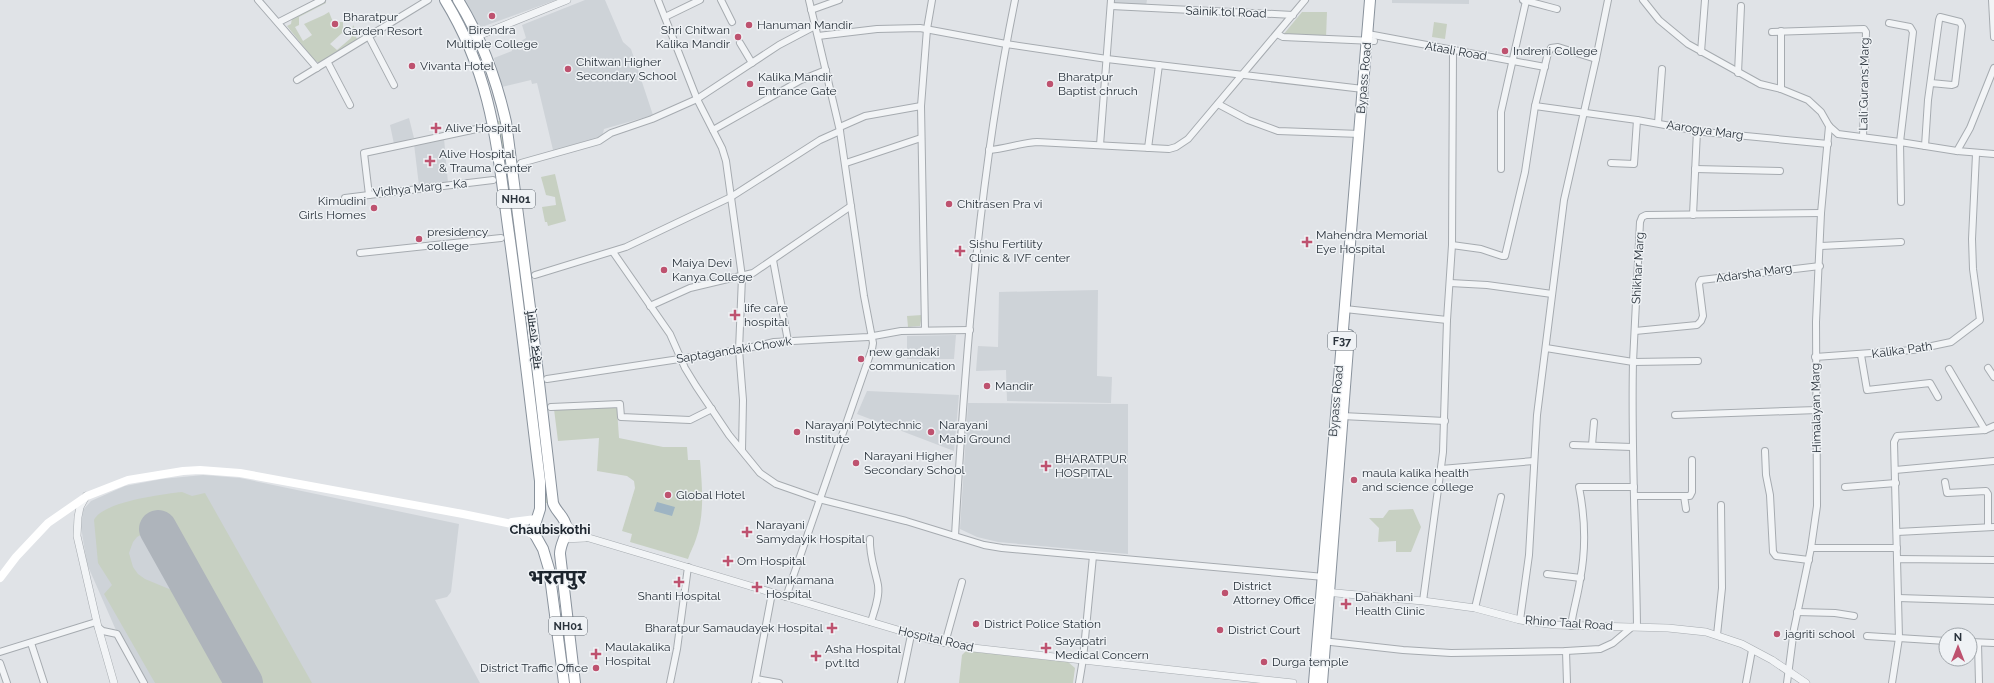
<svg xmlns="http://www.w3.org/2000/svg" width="1994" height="683" font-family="Raleway,'Noto Sans Devanagari',sans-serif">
	<rect width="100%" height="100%" fill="#e0e3e7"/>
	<!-- built -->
	<g fill="#ced3d8">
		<polygon points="462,0 556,0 479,28"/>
		<polygon points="585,0 605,0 623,42 631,49 653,115 604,129 602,137 553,150 537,83 532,84 531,80 502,87 494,58 512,51 511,47 521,43 521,41 526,38 522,25"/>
		<polygon points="1113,0 1147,0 1146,6 1113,4"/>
		<polygon points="1392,0 1469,0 1469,4 1392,3"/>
		<polygon points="409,118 414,138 394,144 390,125"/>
		<polygon points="444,138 448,183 419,186 414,144"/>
		<polygon points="1098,290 1097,376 1112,377 1111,403 1007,401 1006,370 976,371 978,346 998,347 999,292"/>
		<polygon points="956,335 954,359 907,359 907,336"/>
		<polygon points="867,391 959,395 954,451 857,414"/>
		<polygon points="968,403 1128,404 1128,554 998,542 977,537 960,529"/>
		<polygon points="203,475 240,478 459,524 451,592 447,597 435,600 480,683 148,683 115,628 87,564 81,527 83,510 91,501 125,486 162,479"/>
	</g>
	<!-- green -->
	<g fill="#c7d0c2">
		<polygon points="327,0 325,1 326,3 299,17 299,25 295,27 303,41 312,35 304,24 324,15 329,12 333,22 343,22 343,34 342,33 330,44 337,50 351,38 353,25 357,31 353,33 358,40 321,63 315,61 287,26 291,24 292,18"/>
		<polygon points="1302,12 1327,12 1326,38 1283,35"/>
		<polygon points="1434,22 1447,24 1445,39 1432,37"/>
		<polygon points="497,121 500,121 504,143 549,503 545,503 528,351"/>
		<polygon points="555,174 566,221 548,226 547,222 545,222 542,207 556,205 555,197 546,195 541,177"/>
		<polygon points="922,315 920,326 908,327 907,316"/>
		<path d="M615 407 617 409 619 438 663 447H687L688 460H700C702 486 705 514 696 539 694 546 690 552 688 559L630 542 632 534 622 531 635 488 634 481 627 476 597 471 599 438 558 441 554 409Z"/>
		<path d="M182 492 192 496 205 493 312 683H255L165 522 137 537 133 542 129 553 133 567 138 574 145 579 174 591 226 683H155L104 594 112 585 98 563 94 520C102 502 163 494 182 492Z"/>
		<polygon points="1413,509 1421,527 1411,552 1396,552 1396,541 1378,542 1379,528 1369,518 1383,518 1389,510"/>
		<polygon points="966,651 1068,662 1075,668 1073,683 959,683 962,655"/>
	</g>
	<!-- water -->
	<polygon fill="#9eb4c3" points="657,502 675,507 672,516 654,511"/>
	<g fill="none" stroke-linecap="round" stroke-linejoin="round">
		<!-- runway -->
		<polyline stroke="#aeb4bb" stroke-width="38" points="158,529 244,683"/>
		<defs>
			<g id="minor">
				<polyline points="258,0 317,68"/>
				<polyline points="658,0 697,99 722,148 726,161 742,277 739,350 743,400 742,450"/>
				<polyline points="721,0 732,22"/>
				<polyline points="1523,0 1557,9"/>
				<polyline points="1643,0 1659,20 1688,44 1760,84 1781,89 1808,100 1821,112 1829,126 1838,134 1900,142 1957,151 1994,154"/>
				<polyline points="1992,0 1994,37"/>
				<polyline points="1111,6 1293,15"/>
				<polyline points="811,10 839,0"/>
				<polyline points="665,17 700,0"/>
				<polyline points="279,22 322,0"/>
				<polyline points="1889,23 1910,27 1913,32 1900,142 1901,202"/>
				<polyline points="1781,31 1781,89"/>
				<polyline points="1772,32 1864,29 1866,32 1863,137"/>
				<polyline points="1277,34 1283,37 1374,41"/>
				<polyline points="1368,34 1545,67"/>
				<polyline points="818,36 877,29 920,28 1006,44 1107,59 1363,89"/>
				<polyline points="369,37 394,85"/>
				<polyline points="740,43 752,63"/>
				<polyline points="1701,52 1705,0"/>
				<polyline points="328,63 350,105"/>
				<polyline points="1738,73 1741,6"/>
				<polyline points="297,80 428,0"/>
				<polyline points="1218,104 1248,120 1278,131 1360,134"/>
				<polyline points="1535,106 1637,120 1704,132 1828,144"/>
				<polyline points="1658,123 1662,69"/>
				<polyline points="486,127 364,153 369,195 493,180"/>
				<polyline points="840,127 865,116 921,106"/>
				<polyline points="713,130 801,80 826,70"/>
				<polyline points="1100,145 1111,0"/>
				<polyline points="1925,146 1928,100 1939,20 1940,17 1960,22 1962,26 1955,84 1952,85 1931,83"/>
				<polyline points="1148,148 1159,65"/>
				<path d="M989 150C1005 149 1020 143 1037 142L1169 149 1176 147 1188 139 1305 0"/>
				<polyline points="1957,151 1970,128 1994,68"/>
				<polyline points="521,163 599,141 611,133 652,119 697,99 779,45 815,26"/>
				<polyline points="846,163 921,138"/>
				<polyline points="1611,163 1634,164 1637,120"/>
				<polyline points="1501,169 1501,112 1526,1"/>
				<polyline points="1695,169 1780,171"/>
				<polyline points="345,198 369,195"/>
				<polyline points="1693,215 1697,131"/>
				<polyline points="1452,245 1481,249 1502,256 1505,256 1525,172 1535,106 1548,53 1551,48 1558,47 1596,59"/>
				<polyline points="1821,246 1901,242"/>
				<polyline points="613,252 670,334 685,368 696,386 729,435 760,473 776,484 819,499 906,521 984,545 1002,548 1324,577"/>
				<polyline points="360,253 501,238"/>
				<polyline points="773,260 788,341"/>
				<polyline points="535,275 626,247 731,197 820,140 840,131"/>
				<polyline points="1450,283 1487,285 1552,294"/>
				<polyline points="650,306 690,288 753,273 851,206"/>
				<polyline points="1345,309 1447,320"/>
				<polyline points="925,330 921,106 927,29 932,0"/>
				<polyline points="1635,331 1697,325 1701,321 1703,316 1699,284 1701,280 1820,266"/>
				<path d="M1546 348 1633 362C1631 450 1636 539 1637 627"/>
				<polyline points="1861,355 1867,390 1930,383 1938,397"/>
				<polyline points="1815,357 1913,350 1951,342 1980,320 1973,269 1972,239 1976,154"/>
				<polyline points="1698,361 1633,362 1640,222 1642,217 1646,215 1821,213"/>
				<polyline points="1988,368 1994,377"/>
				<polyline points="1949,369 1985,430"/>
				<polyline points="547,379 739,350 774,342 868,337 901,331 970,330"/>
				<polyline points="551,407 620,404 621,417 690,420 712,409"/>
				<polyline points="1675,415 1817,410"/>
				<polyline points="1342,416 1445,421"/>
				<polyline points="1573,445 1632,447"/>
				<polyline points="1592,445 1594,422"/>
				<polyline points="1765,451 1766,475 1770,495 1773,552 1776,556 1809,560"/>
				<polyline points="1441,469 1534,461"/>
				<polyline points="1895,470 1994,461"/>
				<polyline points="1945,482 1947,493 1986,491 1988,494 1988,527"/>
				<polyline points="1845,487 1896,483"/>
				<polyline points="1634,496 1690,496 1692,492 1692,460"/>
				<polyline points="1684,496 1686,509"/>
				<polyline points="1897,532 1994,527"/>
				<path d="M955 536C965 357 979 176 1015 0"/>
				<path d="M870 539C869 555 875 570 878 585 880 597 874 611 871 622"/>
				<polyline points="1811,548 1897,548"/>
				<polyline points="1897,559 1894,442 1897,436 1985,430 1994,426"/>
				<polyline points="1547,574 1581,578"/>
				<polyline points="786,597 872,349 873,343 864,296 840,131 809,0"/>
				<polyline points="1898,598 1994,601"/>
				<polyline points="1423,601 1443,452 1447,320 1452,245 1453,51"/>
				<polyline points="1475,608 1501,497"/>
				<polyline points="1797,612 1835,613 1854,616"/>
				<polyline points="1520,620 1529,555 1537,415 1564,200 1596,59 1608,0"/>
				<path d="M1571 626C1573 610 1578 595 1580 580 1586 550 1585 517 1579 487H1634"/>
				<polyline points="98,627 103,631 117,634 144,683"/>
				<polyline points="1717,635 1722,588 1721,505"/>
				<polyline points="1867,636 1946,641"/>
				<polyline points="1322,641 1403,650 1451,653 1566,651 1600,649 1613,643 1632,627"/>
				<polyline points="1970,642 1994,643"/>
				<polyline points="31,643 44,683"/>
				<polyline points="945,643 962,582"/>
				<polyline points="1978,643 1979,683"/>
				<polyline points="1566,651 1567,683"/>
				<polyline points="0,652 96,622"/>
				<polyline points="0,663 7,683"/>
				<polyline points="756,679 779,683"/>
				<polyline points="670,683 677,649 688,567"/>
				<polyline points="755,683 772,593"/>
				<polyline points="901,683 911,635"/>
				<polyline points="1079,683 1083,659 1093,556"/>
				<polyline points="1746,683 1752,650"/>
				<polyline points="1787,683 1794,629 1811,548 1817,506 1816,322 1821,213 1829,126"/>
				<polyline points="1892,683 1899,638 1897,559 1994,560"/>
			</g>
			<g id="tertiary">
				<polyline points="468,40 567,0"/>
				<polyline points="86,496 80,507 78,517 77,536 98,627 114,683"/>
				<polyline points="565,522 576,533 589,538 928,639 973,648 1293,683"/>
				<polyline points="563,539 585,538"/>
				<polyline points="1325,592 1423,601 1475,608 1520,620 1555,625 1668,628 1706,632 1742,644 1772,660 1806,683"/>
			</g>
			<g id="trunk">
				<path d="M445 0C494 80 497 151 510 241 521 321 530 401 540 481V509L533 531 543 549 549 569 564 683"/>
				<path d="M458 0C482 39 496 78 506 122L533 331 553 503C556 512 565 517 566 526 568 535 560 543 560 554L575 683"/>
				<polyline points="1314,683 1370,0"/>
				<polyline points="1322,683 1349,335"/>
			</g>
		</defs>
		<!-- minor casing -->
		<use href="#minor" stroke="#a6abb0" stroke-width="8"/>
		<!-- tertiary casing -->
		<use href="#tertiary" stroke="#a6abb0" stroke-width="8"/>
		<!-- trunk casing -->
		<use href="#trunk" stroke="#89929c" stroke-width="12"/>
		<!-- minor -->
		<use href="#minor" stroke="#f2f4f6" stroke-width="6"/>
		<!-- tertiary -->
		<use href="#tertiary" stroke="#f2f4f6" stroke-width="7"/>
		<!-- secondary -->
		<g stroke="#fff" stroke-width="8">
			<polyline points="512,522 536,519"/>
			<polyline points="0,578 16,557 48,523 87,496 128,480 183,471 200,470 240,473 463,514 517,525 535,536"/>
		</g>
		<!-- trunk -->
		<use href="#trunk" stroke="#fff" stroke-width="10"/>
	</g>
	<!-- markers -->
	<g fill="#be526f" stroke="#eff2f5" stroke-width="1.5">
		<circle cx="492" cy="16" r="4"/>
		<circle cx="335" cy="24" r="4"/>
		<circle cx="749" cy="25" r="4"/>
		<circle cx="738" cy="37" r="4"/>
		<circle cx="1505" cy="51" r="4"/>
		<circle cx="412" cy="66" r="4"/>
		<circle cx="568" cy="69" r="4"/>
		<circle cx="750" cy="84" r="4"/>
		<circle cx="1050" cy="84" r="4"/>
		<path d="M434 122h4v4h4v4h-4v4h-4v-4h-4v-4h4z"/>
		<path d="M428 155h4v4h4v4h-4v4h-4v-4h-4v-4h4z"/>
		<circle cx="949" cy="204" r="4"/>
		<circle cx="374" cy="208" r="4"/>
		<circle cx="419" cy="239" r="4"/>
		<path d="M1305 236h4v4h4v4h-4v4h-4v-4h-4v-4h4z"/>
		<path d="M958 245h4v4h4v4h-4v4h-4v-4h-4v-4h4z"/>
		<circle cx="664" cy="270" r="4"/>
		<path d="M733 309h4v4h4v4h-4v4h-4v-4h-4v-4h4z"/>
		<circle cx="861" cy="359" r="4"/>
		<circle cx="987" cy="386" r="4"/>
		<circle cx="797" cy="432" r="4"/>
		<circle cx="931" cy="432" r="4"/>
		<circle cx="856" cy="463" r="4"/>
		<path d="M1044 460h4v4h4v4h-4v4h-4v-4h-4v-4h4z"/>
		<circle cx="1354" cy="480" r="4"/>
		<circle cx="668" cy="495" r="4"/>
		<path d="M745 526h4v4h4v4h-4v4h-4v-4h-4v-4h4z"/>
		<path d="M726 555h4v4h4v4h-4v4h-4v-4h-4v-4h4z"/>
		<path d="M677 576h4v4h4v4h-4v4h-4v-4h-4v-4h4z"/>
		<path d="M755 581h4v4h4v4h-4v4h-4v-4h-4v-4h4z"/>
		<circle cx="1225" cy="593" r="4"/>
		<path d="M1344 598h4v4h4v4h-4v4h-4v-4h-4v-4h4z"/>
		<circle cx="976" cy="624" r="4"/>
		<path d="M830 622h4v4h4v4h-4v4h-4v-4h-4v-4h4z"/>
		<circle cx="1220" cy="630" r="4"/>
		<circle cx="1777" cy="634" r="4"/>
		<path d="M1044 642h4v4h4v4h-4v4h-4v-4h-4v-4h4z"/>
		<path d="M594 648h4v4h4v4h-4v4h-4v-4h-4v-4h4z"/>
		<path d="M814 650h4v4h4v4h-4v4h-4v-4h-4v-4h4z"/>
		<circle cx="1264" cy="662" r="4"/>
		<circle cx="596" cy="668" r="4"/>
	</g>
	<g text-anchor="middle" stroke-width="3" stroke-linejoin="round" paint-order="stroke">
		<!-- shield labels -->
		<g fill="#eff2f5" stroke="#656c74" stroke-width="1">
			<rect x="497" y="190" width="38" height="18" rx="3"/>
			<rect x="1328" y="332" width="28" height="18" rx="3"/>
			<rect x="549" y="617" width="38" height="18" rx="3"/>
		</g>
		<g font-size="11" font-weight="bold" fill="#2a333c">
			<text x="516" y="203">NH01</text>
			<text x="1342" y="345">F37</text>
			<text x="568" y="630">NH01</text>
		</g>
		<!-- street labels -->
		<g font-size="12" fill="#2a333c" stroke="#eff2f5">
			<text transform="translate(1226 12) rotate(2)" y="4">Sainik tol Road</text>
			<text transform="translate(1456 51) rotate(10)" y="4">Ataali Road</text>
			<text transform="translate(1364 78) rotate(-85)" y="4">Bypass Road</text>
			<text transform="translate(1864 84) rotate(-89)" y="4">Lali Gurans Marg</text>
			<text transform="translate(1705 130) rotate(8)" y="4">Aarogya Marg</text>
			<text transform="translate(420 188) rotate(-6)" y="4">Vidhya Marg - Ka</text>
			<text transform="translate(1638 268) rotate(-87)" y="4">Shikhar Marg</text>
			<text transform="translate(1754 273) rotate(-8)" y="4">Adarsha Marg</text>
			<text transform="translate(534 340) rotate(-97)" y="4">महेन्द्र राज्मार्ग्</text>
			<text transform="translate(734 350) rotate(-9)" y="4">Saptagandaki Chowk</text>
			<text transform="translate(1902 350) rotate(-8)" y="4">Kalika Path</text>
			<text transform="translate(1336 401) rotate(-85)" y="4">Bypass Road</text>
			<text transform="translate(1816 408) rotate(-91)" y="4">Himalayan Marg</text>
			<text transform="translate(1569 623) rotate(4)" y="4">Rhino Taal Road</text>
			<text transform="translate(936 639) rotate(13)" y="4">Hospital Road</text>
		</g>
		<!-- poi labels -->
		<g font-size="12" fill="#2a333c" stroke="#eff2f5" text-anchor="start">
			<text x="343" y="21">Bharatpur<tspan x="343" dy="14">Garden Resort</tspan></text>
			<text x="757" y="29">Hanuman Mandir</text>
			<text x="492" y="34" text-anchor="middle">Birendra<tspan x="492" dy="14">Multiple College</tspan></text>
			<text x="730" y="34" text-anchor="end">Shri Chitwan<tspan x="730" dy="14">Kalika Mandir</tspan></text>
			<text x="1513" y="55">Indreni College</text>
			<text x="576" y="66">Chitwan Higher<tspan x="576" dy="14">Secondary School</tspan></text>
			<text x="420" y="70">Vivanta Hotel</text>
			<text x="758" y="81">Kalika Mandir<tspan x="758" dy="14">Entrance Gate</tspan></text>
			<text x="1058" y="81">Bharatpur<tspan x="1058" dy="14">Baptist chruch</tspan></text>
			<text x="445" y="132">Alive Hospital</text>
			<text x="439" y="158">Alive Hospital<tspan x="439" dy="14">&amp; Trauma Center</tspan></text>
			<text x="366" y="205" text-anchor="end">Kimudini<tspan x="366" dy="14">Girls Homes</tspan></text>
			<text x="957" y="208">Chitrasen Pra vi</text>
			<text x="427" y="236">presidency<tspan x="427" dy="14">college</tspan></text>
			<text x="1316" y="239">Mahendra Memorial<tspan x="1316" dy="14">Eye Hospital</tspan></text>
			<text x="969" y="248">Sishu Fertility<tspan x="969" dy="14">Clinic &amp; IVF center</tspan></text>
			<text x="672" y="267">Maiya Devi<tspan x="672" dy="14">Kanya College</tspan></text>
			<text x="744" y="312">life care<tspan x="744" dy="14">hospital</tspan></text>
			<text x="869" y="356">new gandaki<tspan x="869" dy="14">communication</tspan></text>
			<text x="995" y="390">Mandir</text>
			<text x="805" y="429">Narayani Polytechnic<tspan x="805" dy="14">Institute</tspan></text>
			<text x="939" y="429">Narayani<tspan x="939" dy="14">Mabi Ground</tspan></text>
			<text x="864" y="460">Narayani Higher<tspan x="864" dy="14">Secondary School</tspan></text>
			<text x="1055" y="463">BHARATPUR<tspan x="1055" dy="14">HOSPITAL</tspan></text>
			<text x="1362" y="477">maula kalika health<tspan x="1362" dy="14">and science college</tspan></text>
			<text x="676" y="499">Global Hotel</text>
			<text x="756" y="529">Narayani<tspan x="756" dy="14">Samydayik Hospital</tspan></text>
			<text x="737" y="565">Om Hospital</text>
			<text x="766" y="584">Mankamana<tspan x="766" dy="14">Hospital</tspan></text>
			<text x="1233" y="590">District<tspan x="1233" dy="14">Attorney Office</tspan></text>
			<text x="679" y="600" text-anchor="middle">Shanti Hospital</text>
			<text x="1355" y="601">Dahakhani<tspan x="1355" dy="14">Health Clinic</tspan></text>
			<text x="984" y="628">District Police Station</text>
			<text x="823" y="632" text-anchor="end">Bharatpur Samaudayek Hospital</text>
			<text x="1228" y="634">District Court</text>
			<text x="1785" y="638">jagriti school</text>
			<text x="1055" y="645">Sayapatri<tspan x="1055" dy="14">Medical Concern</tspan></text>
			<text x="605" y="651">Maulakalika<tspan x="605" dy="14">Hospital</tspan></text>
			<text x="825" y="653">Asha Hospital<tspan x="825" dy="14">pvt.ltd</tspan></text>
			<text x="1272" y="666">Durga temple</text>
			<text x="588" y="672" text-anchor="end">District Traffic Office</text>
		</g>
		<!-- neighbourhood labels -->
		<g font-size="13" font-weight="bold" fill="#1c242d" stroke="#eff2f5">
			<text x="550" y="534">Chaubiskothi</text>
		</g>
		<!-- town labels -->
		<g font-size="20" font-weight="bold" fill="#1c242d" stroke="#eff2f5">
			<text x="557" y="584">भरतपुर</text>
		</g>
	</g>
	<!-- north arrow -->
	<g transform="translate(1958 647)"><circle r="19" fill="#eff2f5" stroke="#a0a6ab"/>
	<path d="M0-3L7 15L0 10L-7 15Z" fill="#be526f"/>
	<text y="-6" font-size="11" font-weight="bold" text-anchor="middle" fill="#2a333c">N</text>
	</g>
</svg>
